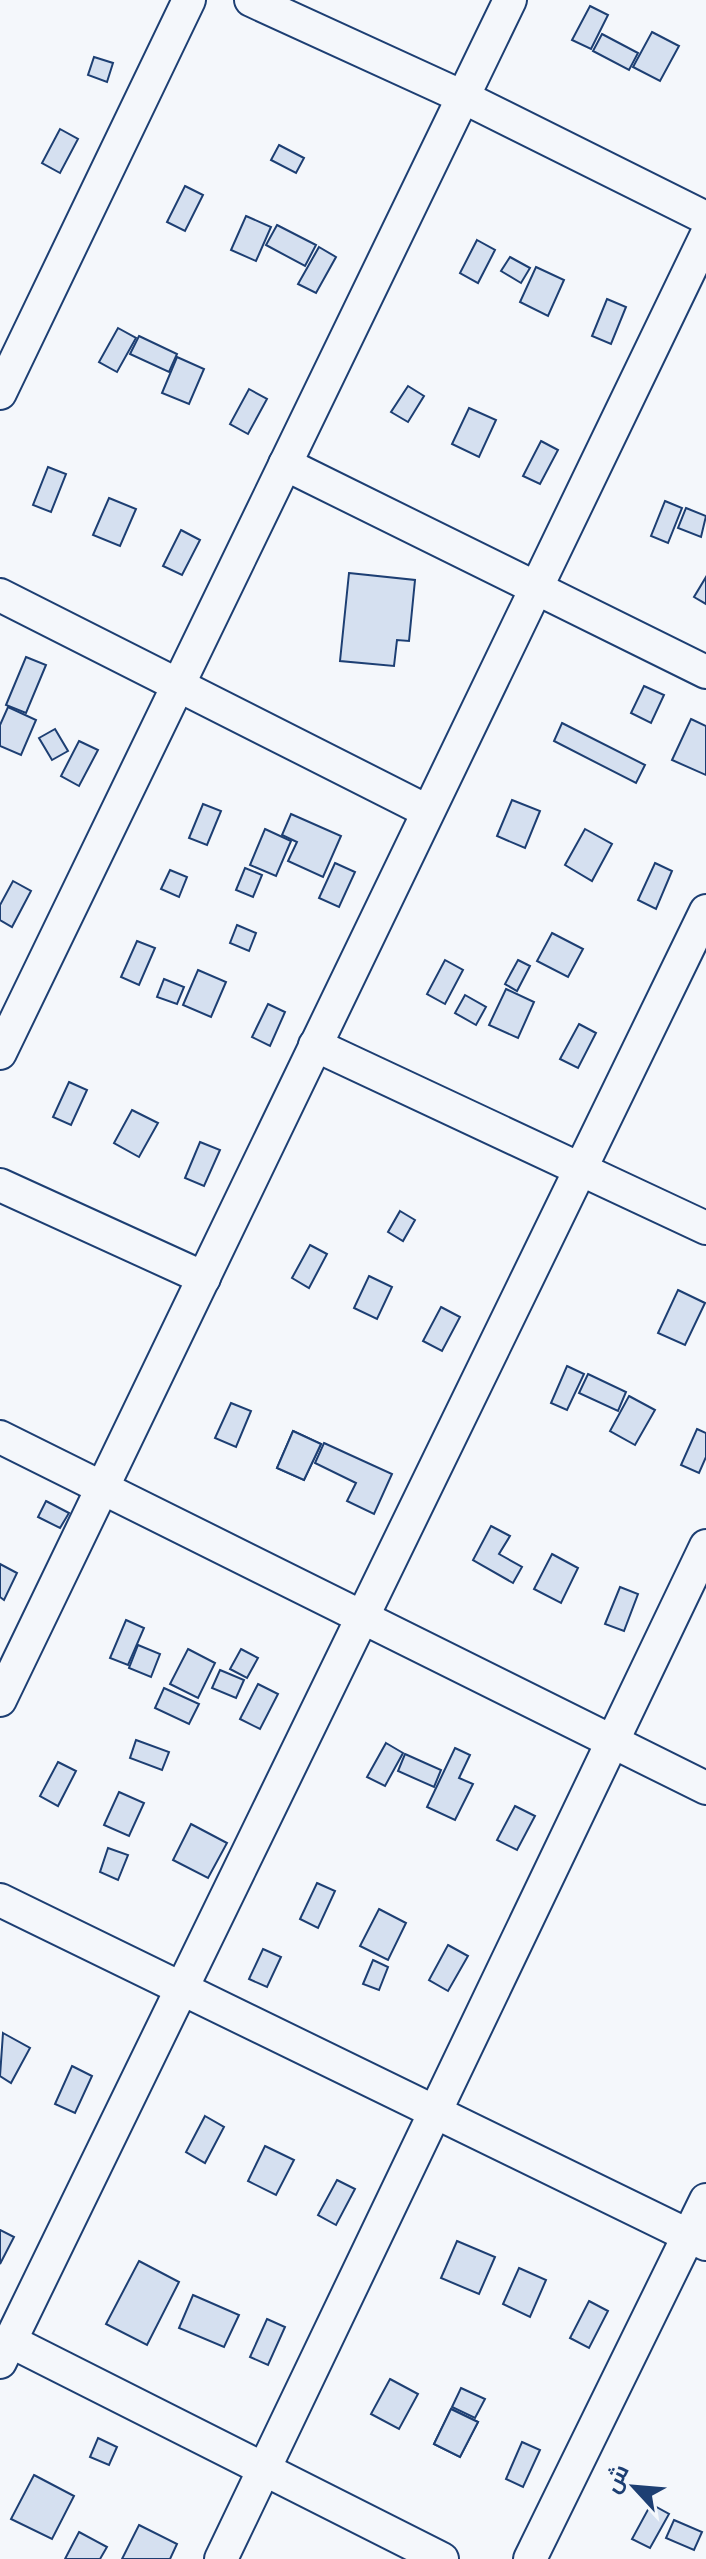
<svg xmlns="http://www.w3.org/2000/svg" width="706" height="2559" font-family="'Varela Round',Cairo,sans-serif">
	<rect width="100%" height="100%" fill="#f4f7fb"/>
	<!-- building -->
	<g fill="#d5e0f0" stroke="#1d3f73" stroke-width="2">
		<polygon points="590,6 608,15 591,49 572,40"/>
		<polygon points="652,32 679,46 660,81 633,67"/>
		<polygon points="602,34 638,53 629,70 593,51"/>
		<polygon points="94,57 113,63 107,82 88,75"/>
		<polygon points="60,129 78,139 60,173 42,163"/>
		<polygon points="279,145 304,158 296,173 271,160"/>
		<polygon points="185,186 203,195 185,231 167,222"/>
		<polygon points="246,216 271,227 256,261 231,250"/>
		<polygon points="277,225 316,245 305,266 266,245"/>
		<polygon points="477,240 495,250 478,283 460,273"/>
		<polygon points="319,247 336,257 316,293 298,284"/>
		<polygon points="510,257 530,268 521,283 501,271"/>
		<polygon points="536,267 564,280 548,316 520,302"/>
		<polygon points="607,299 626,307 611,344 592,336"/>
		<polygon points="118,328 136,338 117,372 99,362"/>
		<polygon points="139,336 177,354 169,372 130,354"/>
		<polygon points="177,357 204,369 189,404 162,393"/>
		<polygon points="408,386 424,396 408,422 391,412"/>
		<polygon points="249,389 267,399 248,434 230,424"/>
		<polygon points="469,408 496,420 479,457 452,444"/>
		<polygon points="541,441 558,450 540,484 523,476"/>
		<polygon points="48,467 66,474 51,512 33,505"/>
		<polygon points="109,498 136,509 120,546 93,535"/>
		<polygon points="665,501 682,508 668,543 651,536"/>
		<polygon points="686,508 706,516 701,537 678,528"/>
		<polygon points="181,530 200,540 182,575 163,566"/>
		<polygon points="349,573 415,580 409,641 397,640 394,666 340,661"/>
		<polygon points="706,577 706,604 694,597"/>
		<polygon points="26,657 46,665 26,713 6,705"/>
		<polygon points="644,686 664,695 651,723 631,713"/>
		<polygon points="8,707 36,720 21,755 0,746 0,725"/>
		<polygon points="691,719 706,726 706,775 672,760"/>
		<polygon points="562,723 645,765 636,783 554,741"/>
		<polygon points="55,729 68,751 52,760 39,738"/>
		<polygon points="79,741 98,750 79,786 61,776"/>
		<polygon points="512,800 540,811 525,848 497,836"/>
		<polygon points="203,804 221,811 207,845 189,838"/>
		<polygon points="291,814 341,836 323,877 288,861 297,842 282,835"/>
		<polygon points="265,829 291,841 276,876 250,865"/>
		<polygon points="585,829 612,844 592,881 565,865"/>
		<polygon points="335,863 355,872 339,907 319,898"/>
		<polygon points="655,863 672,871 656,909 638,900"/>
		<polygon points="245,868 262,875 253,897 236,890"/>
		<polygon points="170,870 187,877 179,897 161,889"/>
		<polygon points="13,881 31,891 12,927 0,920 0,905"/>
		<polygon points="237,925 256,933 249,951 230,943"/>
		<polygon points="552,933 583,949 568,977 537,961"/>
		<polygon points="137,941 155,948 139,985 121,977"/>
		<polygon points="445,960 463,970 445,1004 427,994"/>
		<polygon points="518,960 530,966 517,991 505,984"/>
		<polygon points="198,970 226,982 211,1017 183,1005"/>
		<polygon points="164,979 184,987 177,1004 157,997"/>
		<polygon points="506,989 534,1002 518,1038 489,1025"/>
		<polygon points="465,995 486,1007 476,1025 455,1013"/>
		<polygon points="268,1004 285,1012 270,1046 252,1037"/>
		<polygon points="579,1024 596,1033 578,1068 560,1059"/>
		<polygon points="69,1082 87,1090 71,1125 53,1117"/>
		<polygon points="132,1110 158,1123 139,1157 114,1143"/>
		<polygon points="200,1142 220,1150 204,1186 185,1178"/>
		<polygon points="400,1211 415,1220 403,1241 388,1232"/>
		<polygon points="310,1245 327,1254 309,1288 292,1278"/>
		<polygon points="369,1276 392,1287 377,1319 354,1308"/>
		<polygon points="678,1290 705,1303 685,1345 658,1333"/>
		<polygon points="441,1307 460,1317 442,1351 423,1341"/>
		<polygon points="567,1366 584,1374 567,1410 551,1403"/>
		<polygon points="588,1374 626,1392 618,1411 579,1393"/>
		<polygon points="629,1396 655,1410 635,1445 610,1431"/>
		<polygon points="231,1403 251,1411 236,1447 215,1438"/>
		<polygon points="697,1429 706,1433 706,1457 699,1473 681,1465"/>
		<polygon points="293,1431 321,1444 304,1480 277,1468"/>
		<polygon points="293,1431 321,1444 304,1480 277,1468"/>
		<polygon points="324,1443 392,1474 374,1514 347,1501 356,1483 315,1463"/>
		<polygon points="46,1501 69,1513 60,1528 38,1517"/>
		<polygon points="491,1526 510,1536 499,1554 522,1567 513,1583 473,1560"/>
		<polygon points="552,1554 578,1568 561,1603 534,1589"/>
		<polygon points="0,1564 17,1573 4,1600 0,1597"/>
		<polygon points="620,1587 638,1594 624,1631 605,1624"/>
		<polygon points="126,1620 144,1628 128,1665 110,1658"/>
		<polygon points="138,1645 160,1654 151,1677 129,1668"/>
		<polygon points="188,1649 215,1663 198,1698 170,1684"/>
		<polygon points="241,1649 258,1658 247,1678 230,1669"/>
		<polygon points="220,1670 244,1680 236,1698 212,1688"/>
		<polygon points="258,1684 278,1694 260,1729 240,1719"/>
		<polygon points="164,1688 199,1704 189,1724 155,1708"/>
		<polygon points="136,1740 169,1752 162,1770 130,1758"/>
		<polygon points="386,1743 403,1753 385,1786 367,1777"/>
		<polygon points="455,1748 470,1755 459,1778 473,1784 455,1820 427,1807"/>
		<polygon points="405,1754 441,1770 434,1787 398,1771"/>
		<polygon points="58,1762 76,1771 58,1806 40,1796"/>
		<polygon points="119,1792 144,1803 129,1836 104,1825"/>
		<polygon points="515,1806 535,1816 517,1850 497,1840"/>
		<polygon points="191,1824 227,1843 208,1878 173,1860"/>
		<polygon points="108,1848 128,1855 118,1880 100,1872"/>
		<polygon points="317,1883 335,1891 318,1928 300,1919"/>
		<polygon points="379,1909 406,1923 388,1960 360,1946"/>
		<polygon points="448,1945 468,1956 448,1991 429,1980"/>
		<polygon points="263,1949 281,1957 267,1987 249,1979"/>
		<polygon points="373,1960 388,1967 379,1990 363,1984"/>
		<polygon points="3,2033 30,2048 11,2083 0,2076"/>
		<polygon points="72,2066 92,2076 75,2113 55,2104"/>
		<polygon points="205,2116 224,2127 205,2163 186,2152"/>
		<polygon points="265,2146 294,2160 276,2195 248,2181"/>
		<polygon points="337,2180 355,2189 336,2225 318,2215"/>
		<polygon points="0,2230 14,2237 0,2264"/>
		<polygon points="457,2241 495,2257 479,2294 441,2278"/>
		<polygon points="139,2261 179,2282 147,2345 106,2324"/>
		<polygon points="519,2268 546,2280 530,2317 503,2304"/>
		<polygon points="193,2295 239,2315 224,2347 179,2328"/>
		<polygon points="589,2301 608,2311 589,2348 570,2338"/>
		<polygon points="267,2319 285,2327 268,2365 250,2357"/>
		<polygon points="390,2379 418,2394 399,2429 371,2414"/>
		<polygon points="461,2388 485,2399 475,2418 452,2407"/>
		<polygon points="451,2409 478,2422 460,2457 434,2444"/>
		<polygon points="451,2409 478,2422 460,2457 434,2444"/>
		<polygon points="98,2438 117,2447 109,2465 90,2457"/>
		<polygon points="522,2442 540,2450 523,2487 506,2479"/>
		<polygon points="34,2475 74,2496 52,2539 11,2519"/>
		<polygon points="651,2504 669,2514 650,2548 632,2539"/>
		<polygon points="674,2520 702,2532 694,2550 666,2538"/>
		<polygon points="139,2525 177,2544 170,2559 122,2559"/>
		<polygon points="79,2532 107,2547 100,2559 65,2559"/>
	</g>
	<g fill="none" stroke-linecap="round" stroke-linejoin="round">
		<defs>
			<g id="street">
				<polyline points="251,0 463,97 706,218"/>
				<polyline points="0,393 189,0"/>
				<polyline points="285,464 706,672"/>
				<polyline points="0,595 427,811"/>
				<polyline points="315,1045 706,1228"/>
				<polyline points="0,1053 510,0"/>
				<polyline points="0,1185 204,1278"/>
				<polyline points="0,1437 706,1788"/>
				<polyline points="0,1700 706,236"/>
				<polyline points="0,1900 706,2244"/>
				<polyline points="10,2341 442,2559"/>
				<polyline points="0,2362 706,911"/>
				<polyline points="221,2559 706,1546"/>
				<polyline points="530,2559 706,2200"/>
			</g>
		</defs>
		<!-- street casing -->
		<use href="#street" stroke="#1d3f73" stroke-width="36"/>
		<!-- street -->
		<use href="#street" stroke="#f4f7fb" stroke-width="32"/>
	</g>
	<!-- north arrow -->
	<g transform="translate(634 2487) rotate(296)" stroke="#f4f7fb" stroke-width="6" paint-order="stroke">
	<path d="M0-6L14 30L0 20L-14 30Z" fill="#1d3f73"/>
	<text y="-12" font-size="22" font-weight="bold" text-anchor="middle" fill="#1d3f73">ش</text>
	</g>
</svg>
